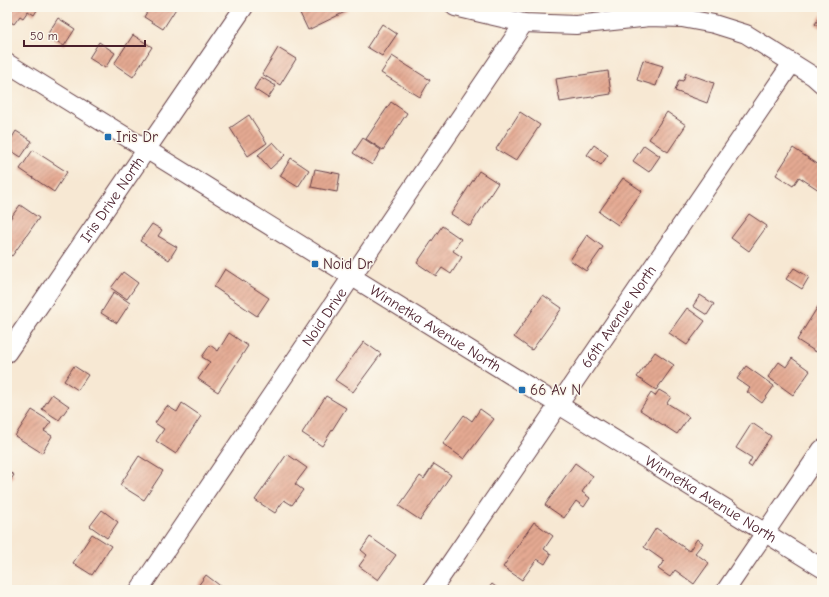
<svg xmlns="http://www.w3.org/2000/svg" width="829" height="597" font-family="'Comic Neue',sans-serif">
	<defs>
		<pattern id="building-hatch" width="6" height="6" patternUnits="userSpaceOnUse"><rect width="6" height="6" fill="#e4a992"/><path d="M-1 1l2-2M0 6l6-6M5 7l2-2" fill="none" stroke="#bb8977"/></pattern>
	</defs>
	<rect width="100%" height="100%" fill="#fbf7ec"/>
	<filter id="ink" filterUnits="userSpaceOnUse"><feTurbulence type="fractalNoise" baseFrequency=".025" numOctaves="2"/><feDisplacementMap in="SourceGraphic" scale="8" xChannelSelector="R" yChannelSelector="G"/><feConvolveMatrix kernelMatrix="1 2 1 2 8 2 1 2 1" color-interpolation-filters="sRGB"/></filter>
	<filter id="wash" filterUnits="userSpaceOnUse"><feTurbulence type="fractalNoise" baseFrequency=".012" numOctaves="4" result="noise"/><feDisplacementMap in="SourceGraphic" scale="16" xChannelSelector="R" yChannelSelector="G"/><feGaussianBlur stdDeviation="0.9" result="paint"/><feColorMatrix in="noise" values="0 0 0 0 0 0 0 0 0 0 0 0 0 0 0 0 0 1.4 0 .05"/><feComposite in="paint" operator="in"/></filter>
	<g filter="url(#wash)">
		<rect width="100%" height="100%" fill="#f7e8d3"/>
		<g id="blocks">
			<!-- building -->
			<g fill="url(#building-hatch)">
				<polygon points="7,7 39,7 34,15 28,11 23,18 20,16 14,24 7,20"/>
				<polygon points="150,7 177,7 163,29 144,17"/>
				<polygon points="307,7 348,7 349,10 308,30 299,11"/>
				<polygon points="822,14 822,29 815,24"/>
				<polygon points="58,18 75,29 64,46 47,35"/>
				<polygon points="382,24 397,34 382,56 367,47"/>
				<polygon points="133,35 152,47 133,77 114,64"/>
				<polygon points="99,42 115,53 105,68 89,58"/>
				<polygon points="278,48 296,59 280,85 262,74"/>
				<polygon points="392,56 430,80 420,97 381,73"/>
				<polygon points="643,60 663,66 656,86 637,80"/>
				<polygon points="608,71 611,94 560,102 556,79"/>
				<polygon points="686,73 714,83 707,103 675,91 679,80 683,81"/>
				<polygon points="261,77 276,86 268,98 254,89"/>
				<polygon points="391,102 407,113 383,150 366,139"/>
				<polygon points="520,112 540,125 516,161 496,149"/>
				<polygon points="667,112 686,125 668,152 649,139"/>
				<polygon points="249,115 267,143 248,156 230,128"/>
				<polygon points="16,131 32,141 21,157 7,148 7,146"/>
				<polygon points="363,138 381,150 372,165 353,153"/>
				<polygon points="273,142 285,155 270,169 258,155"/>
				<polygon points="594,145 608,155 601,165 587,155"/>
				<polygon points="644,145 660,156 649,172 633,161"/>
				<polygon points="793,148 822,167 822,192 799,177 793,186 776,175"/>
				<polygon points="33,150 67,172 54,192 20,169"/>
				<polygon points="291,158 309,170 298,187 280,176"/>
				<polygon points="315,169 340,174 337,192 311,187"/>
				<polygon points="479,171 498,183 470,226 451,214"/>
				<polygon points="623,178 642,191 618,225 599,212"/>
				<polygon points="20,205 39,218 12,256 7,253 7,223"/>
				<polygon points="749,214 767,226 749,251 731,238"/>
				<polygon points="152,224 162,230 158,236 177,247 169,260 140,241"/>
				<polygon points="442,226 461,239 453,251 462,257 451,274 442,268 436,276 417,263"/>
				<polygon points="587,235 603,247 586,271 570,260"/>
				<polygon points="794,268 809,277 802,289 786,279"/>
				<polygon points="225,269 269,298 257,316 214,287"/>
				<polygon points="123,272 138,283 127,299 111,288"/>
				<polygon points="114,292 130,303 117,323 101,313"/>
				<polygon points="543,295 562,308 532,350 514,337"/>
				<polygon points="700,295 714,304 707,315 693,306"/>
				<polygon points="822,300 822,342 816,352 797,340"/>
				<polygon points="687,308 705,321 687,345 669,333"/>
				<polygon points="229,333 248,346 218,392 198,379 210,362 202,357 210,345 218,351"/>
				<polygon points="364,342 381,354 353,392 335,380"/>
				<polygon points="655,352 674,365 656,390 637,377"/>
				<polygon points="792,358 810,371 793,395 768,377 779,362 786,367"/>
				<polygon points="74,366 88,375 78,390 64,381"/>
				<polygon points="746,366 774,386 762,403 747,392 750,388 737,379"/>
				<polygon points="659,390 671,397 667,403 689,417 677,434 640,410 651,393 655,396"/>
				<polygon points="52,394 69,406 59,420 42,409"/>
				<polygon points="326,396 346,408 322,446 302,433"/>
				<polygon points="182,403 201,416 176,454 156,441 164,429 155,423 167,406 177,412"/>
				<polygon points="480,409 494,419 464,459 443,444 464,415 472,421"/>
				<polygon points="32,410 51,422 44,431 52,436 42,453 15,436"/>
				<polygon points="752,423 771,436 751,467 748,465 752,458 736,448"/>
				<polygon points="287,454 307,468 295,484 303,490 292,505 284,500 275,513 255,500"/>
				<polygon points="139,456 163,471 144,500 120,485"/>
				<polygon points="575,463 593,476 582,492 590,498 584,507 576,501 564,518 545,505"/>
				<polygon points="434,464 451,475 420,520 399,506 420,476 424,479"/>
				<polygon points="7,471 14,475 7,485"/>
				<polygon points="102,510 118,522 107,538 90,526"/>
				<polygon points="534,522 553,536 544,549 551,554 545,564 537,559 522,580 503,567"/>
				<polygon points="656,528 689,551 697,539 703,543 695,553 709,563 694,584 675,570 670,577 658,569 664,561 644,547"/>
				<polygon points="92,534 111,546 92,575 73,563"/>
				<polygon points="370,537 396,555 378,580 359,566 367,555 361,550"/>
				<polygon points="206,575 223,588 221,590 195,590"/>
				<polygon points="492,584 500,590 487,590"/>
			</g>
		</g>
	</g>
	<g filter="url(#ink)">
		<use href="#blocks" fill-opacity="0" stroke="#643d44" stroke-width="1"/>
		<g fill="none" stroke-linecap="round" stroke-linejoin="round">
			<defs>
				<g id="minor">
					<polyline points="455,7 524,23 576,25 650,17 682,18 714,24 746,34 813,76 822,84"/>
					<path id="s1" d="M7 63 822 568"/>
					<path id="s2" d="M7 353 244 7"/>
					<path id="s3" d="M139 590 524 23"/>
					<path id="s4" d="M432 590 792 63"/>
					<polyline points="726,590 822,449"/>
				</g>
			</defs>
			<!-- minor casing -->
			<use href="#minor" stroke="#643d44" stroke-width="20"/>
			<!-- minor -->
			<use href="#minor" stroke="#fff" stroke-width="18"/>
		</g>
	</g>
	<!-- markers -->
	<g fill="#1f6fb2" stroke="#fbf7ec" stroke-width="1.5">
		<rect x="104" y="133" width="8" height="8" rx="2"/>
		<rect x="311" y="260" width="8" height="8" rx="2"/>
		<rect x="518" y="386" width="8" height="8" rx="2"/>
	</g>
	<g text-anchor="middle" stroke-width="3" stroke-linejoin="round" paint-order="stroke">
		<!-- poi labels -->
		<g font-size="15" fill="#4a1f2b" stroke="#fbf7ec" text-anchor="start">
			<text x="116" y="142">Iris Dr</text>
			<text x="323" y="269">Noid Dr</text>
			<text x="530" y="395">66 Av N</text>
		</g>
		<!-- street labels -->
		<g font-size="15" fill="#4a1f2b" stroke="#fbf7ec">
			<text dy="5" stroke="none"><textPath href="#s2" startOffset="186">Iris Drive North</textPath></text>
			<text dy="5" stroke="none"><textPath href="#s3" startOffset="330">Noid Drive</textPath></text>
			<text dy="5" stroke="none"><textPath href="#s4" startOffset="331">66th Avenue North</textPath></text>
			<text dy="5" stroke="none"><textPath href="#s1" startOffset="504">Winnetka Avenue North</textPath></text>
			<text dy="5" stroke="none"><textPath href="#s1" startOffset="828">Winnetka Avenue North</textPath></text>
		</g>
	</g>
	<!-- margin -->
	<rect width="829" height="597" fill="none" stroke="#fbf7ec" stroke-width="24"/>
	<!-- scale -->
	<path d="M24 40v6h121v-6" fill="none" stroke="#4a1f2b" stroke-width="2"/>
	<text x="30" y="40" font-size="12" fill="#4a1f2b" stroke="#fbf7ec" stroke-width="3" paint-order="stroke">50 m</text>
</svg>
